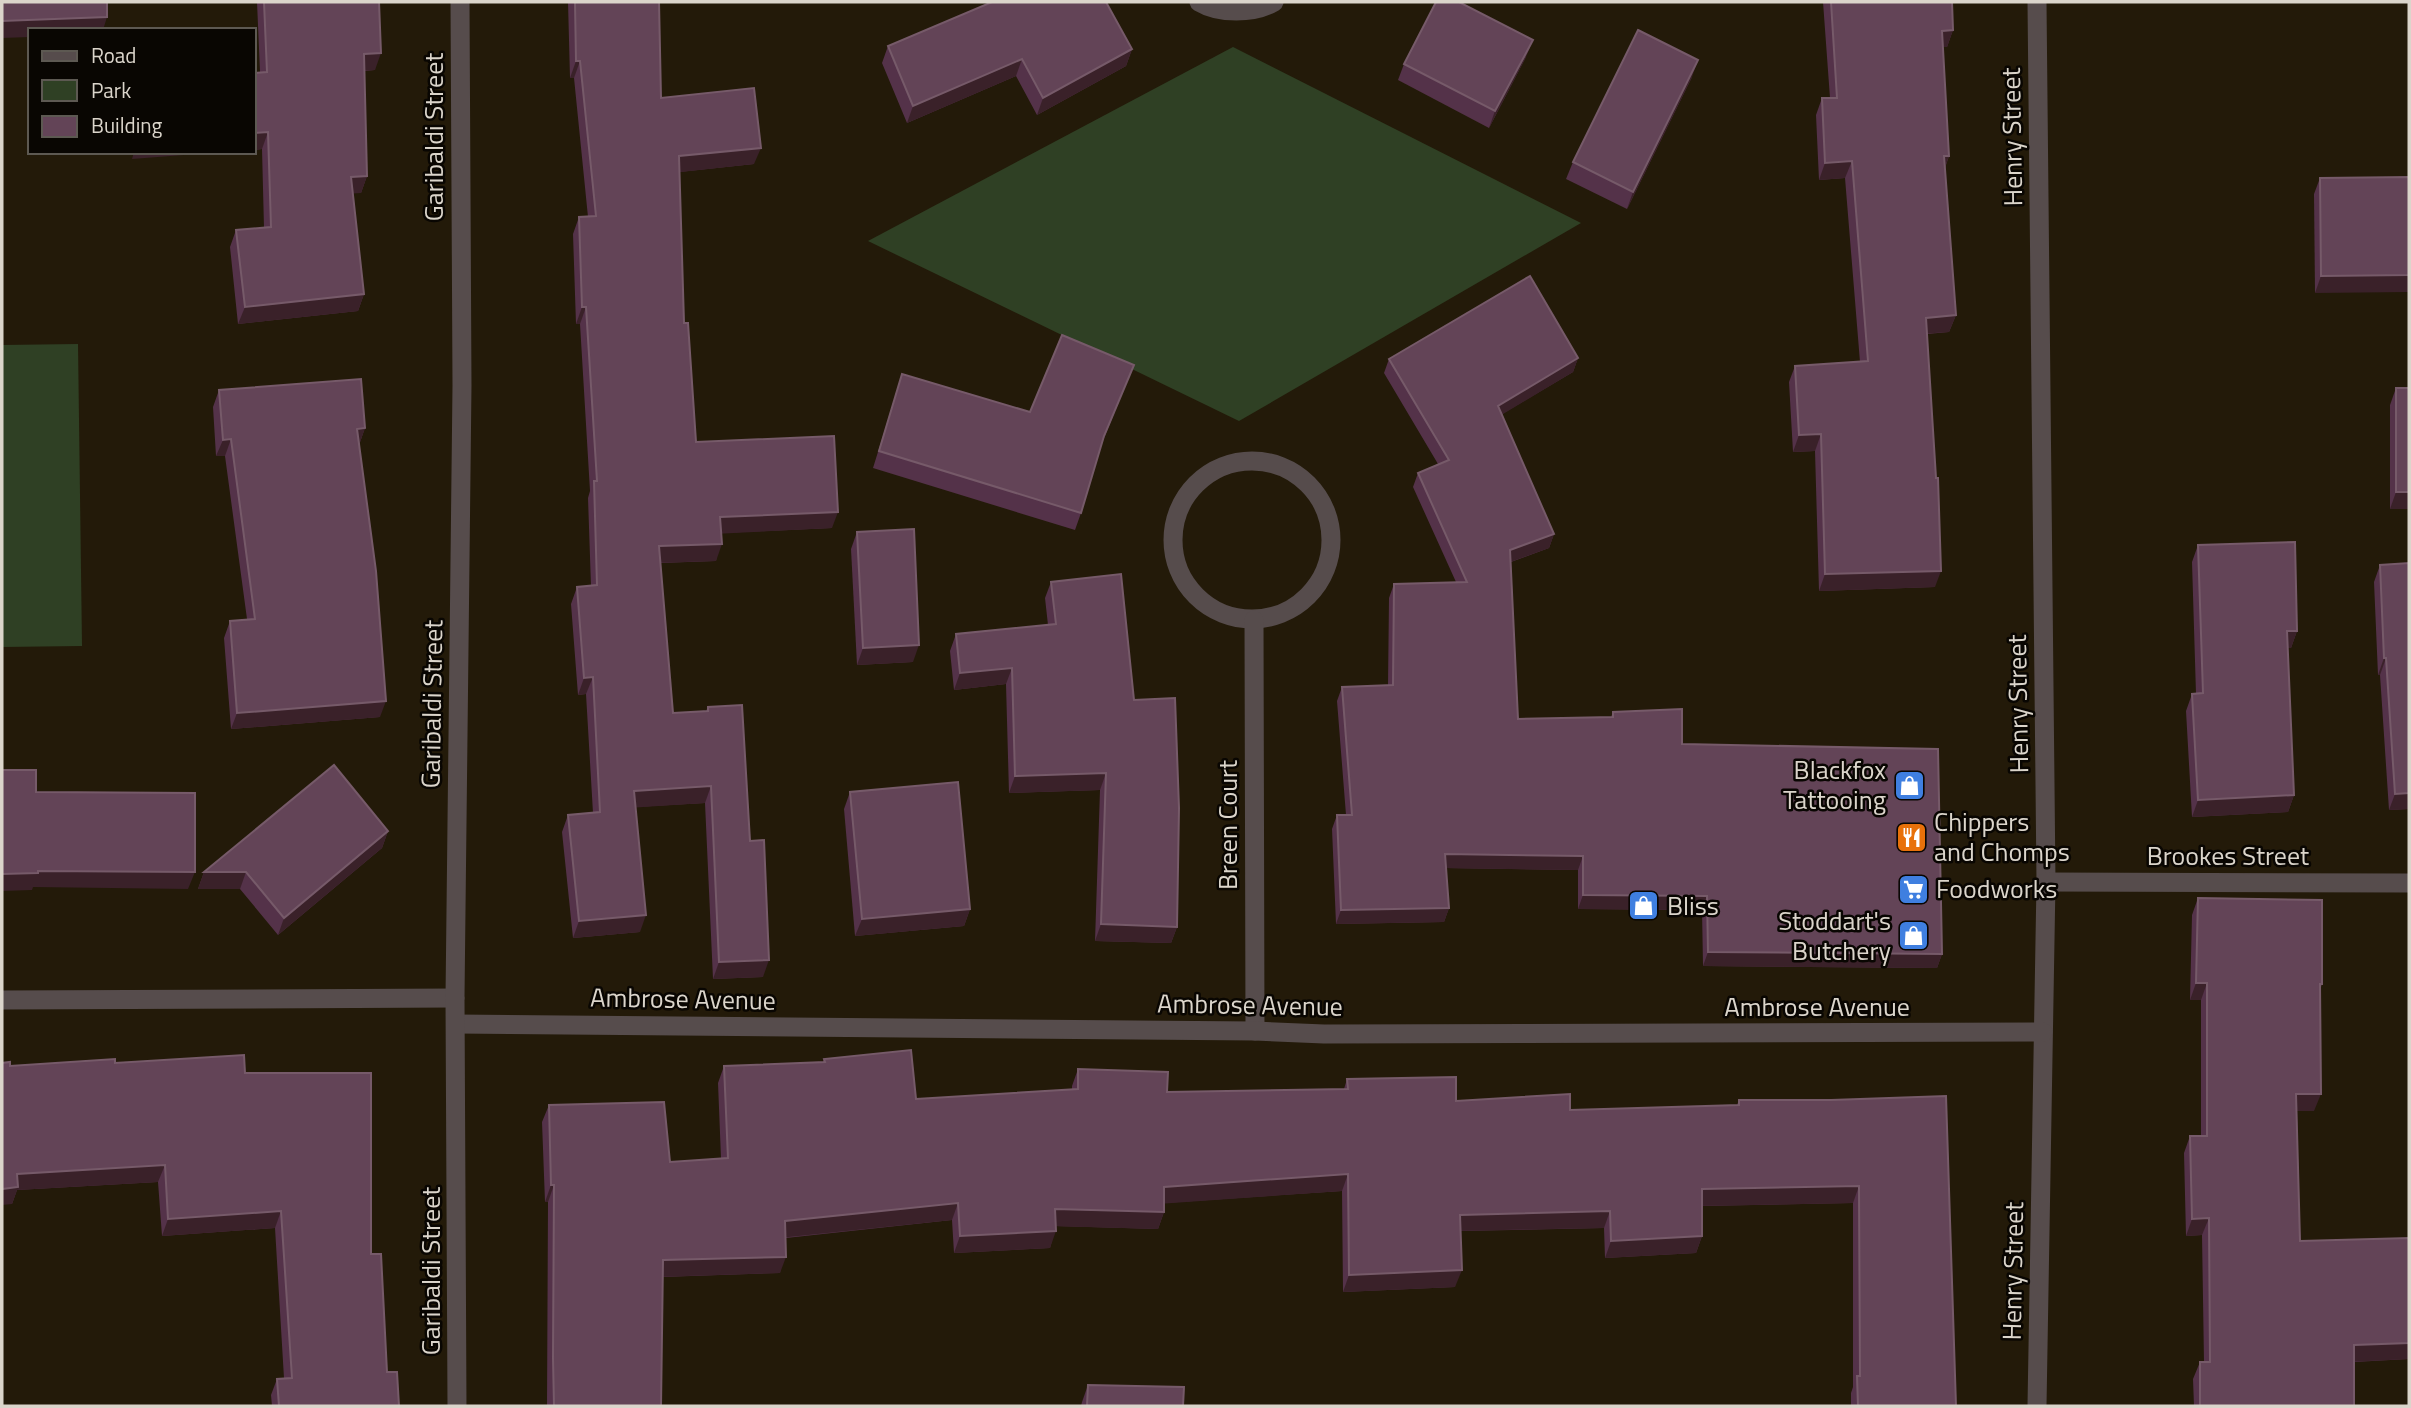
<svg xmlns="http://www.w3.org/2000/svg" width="2411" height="1408" font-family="'Titillium Web',sans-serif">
	<rect width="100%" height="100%" fill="#231a09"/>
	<!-- green -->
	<g fill="#2f4024">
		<polygon points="1233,47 1581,223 1239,421 868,241"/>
		<polygon points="78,344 82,646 2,647 2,345"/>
	</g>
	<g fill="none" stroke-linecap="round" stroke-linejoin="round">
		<!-- minor -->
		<g stroke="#564c4c" stroke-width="19">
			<path d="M1199 2C1219 14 1254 14 1274 2"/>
			<polyline points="2037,2 2046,882 2037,1406"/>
			<circle cx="1252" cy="540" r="79"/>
			<polyline points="1254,620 1255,1031"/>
			<polyline points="2046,882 2409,883"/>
			<polyline points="2,1000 455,998"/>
			<polyline points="456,1024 1255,1031 1324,1034 2043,1032"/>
			<polyline points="457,1406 455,998 462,385 460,2"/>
		</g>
	</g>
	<!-- wall -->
	<g fill="#543249">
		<polygon points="257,2 379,2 375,70 364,71 367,176 361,193 353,193 364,294 358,311 238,324 230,247 236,230 264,228 262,149 254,150 254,73 260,72"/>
		<polygon points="568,2 659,2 661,98 754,164 679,172 684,323 696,442 832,528 721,533 716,561 660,563 673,713 706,711 708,707 750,841 763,977 713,979 705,803 635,807 640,932 573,938 562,832 568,815 593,813 586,694 578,695 571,604 577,587 591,586 588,498 590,491 580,324 576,324 573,234 579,217 588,217 574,78 570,78"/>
		<polygon points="1823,2 1952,2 1953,30 1947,47 1943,47 1949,156 1945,168 1956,315 1949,332 1927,334 1935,587 1819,591 1815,451 1793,452 1789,382 1795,366 1860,362 1845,178 1819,180 1816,115 1822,98 1830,98"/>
		<polygon points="888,46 1132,49 1126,66 1037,115 1016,76 907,123 882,63"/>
		<polygon points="1526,57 1489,128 1398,80 1404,64"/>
		<polygon points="1692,77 1627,209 1566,179 1573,162"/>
		<polygon points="2409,177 2315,293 2314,194 2320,178"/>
		<polygon points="1578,358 1573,372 1502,414 1554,534 1549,548 1511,562 1518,719 1611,717 1613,712 1682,744 1942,954 1937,968 1703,966 1702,910 1578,909 1578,870 1446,868 1449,908 1444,922 1336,924 1332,829 1337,815 1346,815 1337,701 1342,687 1388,685 1389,598 1394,584 1456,582 1413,487 1418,473 1438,464 1384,373 1389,359"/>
		<polygon points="902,374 1030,412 1127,382 1102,443 1081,513 1075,530 873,468"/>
		<polygon points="2396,388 2409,388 2409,509 2390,509 2390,405"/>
		<polygon points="219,390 365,428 359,445 380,717 231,729 224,638 230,621 247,619 225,456 216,456 213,407"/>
		<polygon points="857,532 913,662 857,665 851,549"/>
		<polygon points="2198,545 2297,631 2291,648 2287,648 2294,795 2288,812 2192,817 2186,711 2192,694 2196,694 2192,562"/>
		<polygon points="2409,563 2409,809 2389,810 2380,675 2378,675 2374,582 2380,565"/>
		<polygon points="1051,582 1134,700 1177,927 1171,943 1095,941 1100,790 1009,793 1006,684 954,690 950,651 956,634 1048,625 1045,598"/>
		<polygon points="850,792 970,909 964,926 855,936 844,809"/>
		<polygon points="388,831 382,848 278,935 240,889 198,889 204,872"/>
		<polygon points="2198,898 2322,984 2320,990 2314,1111 2297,1111 2300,1241 2409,1238 2409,1359 2354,1362 2354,1406 2194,1406 2193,1379 2200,1362 2204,1362 2202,1235 2186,1236 2184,1153 2190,1136 2201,1136 2201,1000 2190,1000 2192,915"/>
		<polygon points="824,1059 916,1099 1072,1090 1072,1086 1078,1069 1167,1092 1344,1089 1347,1079 1456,1101 1570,1110 1737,1105 1739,1100 1831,1100 1956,1406 1851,1406 1851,1393 1853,1387 1853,1203 1702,1206 1702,1236 1696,1253 1605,1258 1604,1228 1460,1231 1455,1287 1343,1292 1342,1191 1164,1203 1164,1212 1158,1229 1056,1226 1050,1248 954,1253 952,1220 786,1238 780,1273 662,1277 661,1406 547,1406 548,1202 545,1202 542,1122 549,1105 670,1162 721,1158 718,1083 724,1066 823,1062"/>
		<polygon points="115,1063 245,1073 371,1254 387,1372 399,1406 272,1406 271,1395 277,1379 284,1378 275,1228 162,1236 158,1182 17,1190 12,1204 10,1066"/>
		<polygon points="1088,1385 1183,1406 1081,1406 1082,1402"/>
	</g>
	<!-- shaded-wall -->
	<g fill="#3a2129">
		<polygon points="107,17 103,30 30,30 30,37 2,38 2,21"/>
		<polygon points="1953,30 1947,47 1936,47 1942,31"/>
		<polygon points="1533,40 1526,57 1489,128 1495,111"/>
		<polygon points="1132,49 1126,66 1037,115 1043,98"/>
		<polygon points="381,53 375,70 358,71 364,54"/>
		<polygon points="1022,59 1016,76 907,123 913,106"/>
		<polygon points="1698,60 1692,77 1627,209 1633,192"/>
		<polygon points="576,61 580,61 574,78 570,78"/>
		<polygon points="268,132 262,149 254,150 254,133"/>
		<polygon points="761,148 754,164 672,173 679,156"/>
		<polygon points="134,152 222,152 132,159"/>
		<polygon points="1944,156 1949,156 1943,173"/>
		<polygon points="1852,161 1845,178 1819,180 1825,163"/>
		<polygon points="367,176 361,193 345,194 351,177"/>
		<polygon points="2409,275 2409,292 2315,293 2321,276"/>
		<polygon points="364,294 358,311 238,324 245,307"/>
		<polygon points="582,307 586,307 580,324 576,324"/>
		<polygon points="1956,315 1949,332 1920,334 1926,318"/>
		<polygon points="1578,358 1573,372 1493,420 1498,406"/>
		<polygon points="1134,365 1127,382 1098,453 1104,436"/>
		<polygon points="365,428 359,445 357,429"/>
		<polygon points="1821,434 1815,451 1793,452 1799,435"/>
		<polygon points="231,439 225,456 216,456 223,440"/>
		<polygon points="2396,492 2409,492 2409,509 2390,509"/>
		<polygon points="838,512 832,528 714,534 720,517"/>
		<polygon points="1554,534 1549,548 1505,564 1510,550"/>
		<polygon points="722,544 716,561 653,563 659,546"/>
		<polygon points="1941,571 1935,587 1819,591 1825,574"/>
		<polygon points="2287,631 2297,631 2291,648 2280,648"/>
		<polygon points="919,645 913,662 857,665 863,648"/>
		<polygon points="2384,658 2386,658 2380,675 2378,675"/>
		<polygon points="1012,668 1006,684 954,690 960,673"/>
		<polygon points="593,677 586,694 578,695 584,678"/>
		<polygon points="386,701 380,717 231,729 237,713"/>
		<polygon points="1106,773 1100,790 1009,793 1015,776"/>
		<polygon points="711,786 705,803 628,808 634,791"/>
		<polygon points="2409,793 2409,809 2389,810 2395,794"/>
		<polygon points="2294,795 2288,812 2192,817 2198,800"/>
		<polygon points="388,831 382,848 278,935 284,918"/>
		<polygon points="1445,854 1583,856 1578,870 1440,868"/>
		<polygon points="38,871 195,872 188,889 33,887 32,890 2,891 2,874"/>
		<polygon points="204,872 246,872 240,889 198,889"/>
		<polygon points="1583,895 1707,896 1702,910 1578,909"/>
		<polygon points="1449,908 1444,922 1336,924 1341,910"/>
		<polygon points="970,909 964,926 855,936 862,919"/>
		<polygon points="646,915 640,932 573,938 579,921"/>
		<polygon points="1101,924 1177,927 1171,943 1095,941"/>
		<polygon points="1708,952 1942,954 1937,968 1703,966"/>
		<polygon points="769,960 763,977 713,979 719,962"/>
		<polygon points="2196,983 2207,983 2201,1000 2190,1000"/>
		<polygon points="2296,1094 2321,1094 2314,1111 2290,1111"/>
		<polygon points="165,1165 158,1182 17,1190 12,1204 2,1205 2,1189 17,1174"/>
		<polygon points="1348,1174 1342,1191 1158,1204 1164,1187"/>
		<polygon points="551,1185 554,1185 548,1202 545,1202"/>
		<polygon points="1859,1186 1853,1203 1695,1206 1702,1189"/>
		<polygon points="958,1203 952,1220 779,1238 785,1221"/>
		<polygon points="1055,1209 1164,1212 1158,1229 1049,1226"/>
		<polygon points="281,1211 275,1228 162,1236 168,1219"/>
		<polygon points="1610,1211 1604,1228 1454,1231 1460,1215"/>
		<polygon points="2209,1218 2202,1235 2186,1236 2192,1219"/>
		<polygon points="1056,1231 1050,1248 954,1253 960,1236"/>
		<polygon points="1702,1236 1696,1253 1605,1258 1611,1241"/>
		<polygon points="786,1257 780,1273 656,1277 663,1260"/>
		<polygon points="1462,1270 1455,1287 1343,1292 1349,1275"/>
		<polygon points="2409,1343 2409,1359 2347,1362 2354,1345"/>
	</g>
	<!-- building -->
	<g fill="#634457" stroke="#765a69" stroke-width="2">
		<polygon points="2,2 107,2 107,17 2,21"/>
		<polygon points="264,2 379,2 381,53 364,54 367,176 351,177 364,294 245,307 236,230 271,227 268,132 254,133 254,73 267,72"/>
		<polygon points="575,2 659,2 661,98 754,88 761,148 679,156 684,323 688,323 696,442 834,436 838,512 720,517 722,544 659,546 673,713 708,711 708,707 742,705 750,841 764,840 769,960 719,962 711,786 634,791 646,915 579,921 568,815 600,812 593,677 584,678 577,587 597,585 594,481 597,481 586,307 582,307 579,217 596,216 580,61 576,61"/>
		<polygon points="992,2 1106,2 1132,49 1043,98 1022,59 913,106 888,46"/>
		<polygon points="1436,2 1459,2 1533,40 1495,111 1404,64"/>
		<polygon points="1831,2 1952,2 1953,30 1942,31 1949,156 1944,156 1956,315 1926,318 1936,478 1938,478 1941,571 1825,574 1821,434 1799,435 1795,366 1868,361 1852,161 1825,163 1822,98 1837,98"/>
		<polygon points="1638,30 1698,60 1633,192 1573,162"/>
		<polygon points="2409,177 2409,275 2321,276 2320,178"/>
		<polygon points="1530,276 1578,358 1498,406 1554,534 1510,550 1518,719 1613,717 1613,712 1682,709 1682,744 1938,749 1942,954 1708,952 1707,896 1583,895 1583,856 1445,854 1449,908 1341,910 1337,815 1352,815 1342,687 1393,685 1394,584 1467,582 1418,473 1449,460 1389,359"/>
		<polygon points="1062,335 1134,365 1104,436 1081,513 879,451 902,374 1030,412"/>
		<polygon points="361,379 365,428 357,429 376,571 386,701 237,713 230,621 255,619 231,439 223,440 219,390"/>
		<rect x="2396" y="388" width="13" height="104"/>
		<polygon points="914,529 919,645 863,648 857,532"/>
		<polygon points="2295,542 2297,631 2287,631 2294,795 2198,800 2192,694 2203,693 2198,545"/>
		<polygon points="2409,563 2409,793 2395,794 2386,658 2384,658 2380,565"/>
		<polygon points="1121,574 1134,700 1175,698 1179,808 1177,927 1101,924 1106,773 1015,776 1012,668 960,673 956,634 1056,624 1051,582"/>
		<polygon points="334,765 388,831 284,918 246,872 204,872"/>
		<polygon points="2,770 36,770 36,792 195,793 195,872 38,871 38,873 2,874"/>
		<polygon points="958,782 970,909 862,919 850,792"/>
		<polygon points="2198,898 2322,900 2322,984 2320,984 2321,1094 2296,1094 2300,1241 2409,1238 2409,1343 2354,1345 2354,1406 2200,1406 2200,1362 2210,1362 2209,1218 2192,1219 2190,1136 2207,1136 2207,983 2196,983"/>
		<polygon points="911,1050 916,1099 1078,1089 1078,1069 1168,1072 1167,1092 1348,1089 1347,1079 1456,1077 1456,1101 1570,1094 1570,1110 1739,1105 1739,1100 1831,1100 1946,1096 1956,1406 1858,1406 1857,1376 1860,1376 1859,1186 1702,1189 1702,1236 1611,1241 1610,1211 1460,1215 1462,1270 1349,1275 1348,1174 1164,1187 1164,1212 1055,1209 1056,1231 960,1236 958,1203 785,1221 786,1257 663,1260 661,1406 554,1406 553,1358 554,1185 551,1185 549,1105 664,1102 670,1162 728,1158 724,1066 825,1062 824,1059"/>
		<polygon points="244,1055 245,1073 371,1073 371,1254 381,1254 387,1372 397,1372 399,1406 279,1406 277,1379 292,1378 281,1211 168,1219 165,1165 17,1174 18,1187 2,1189 2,1063 10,1062 10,1066 115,1059 115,1063"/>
		<polygon points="1088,1385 1184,1387 1183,1406 1087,1406"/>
	</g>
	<!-- icons -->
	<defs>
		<symbol id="shop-square" viewBox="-11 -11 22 22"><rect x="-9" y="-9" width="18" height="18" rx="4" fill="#3f7fe0" stroke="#090602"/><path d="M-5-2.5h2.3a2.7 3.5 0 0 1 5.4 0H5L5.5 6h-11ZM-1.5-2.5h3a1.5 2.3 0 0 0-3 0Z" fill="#fff"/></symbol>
		<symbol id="restaurant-square" viewBox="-11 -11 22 22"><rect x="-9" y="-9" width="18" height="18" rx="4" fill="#e8710a" stroke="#090602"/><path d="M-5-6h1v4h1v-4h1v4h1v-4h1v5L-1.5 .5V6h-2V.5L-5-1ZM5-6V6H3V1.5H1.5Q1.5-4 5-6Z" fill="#fff"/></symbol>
		<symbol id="supermarket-square" viewBox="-11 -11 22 22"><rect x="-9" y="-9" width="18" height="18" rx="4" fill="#3f7fe0" stroke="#090602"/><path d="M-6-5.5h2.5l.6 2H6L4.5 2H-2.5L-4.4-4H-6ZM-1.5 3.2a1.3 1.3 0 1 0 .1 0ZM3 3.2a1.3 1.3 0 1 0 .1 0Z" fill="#fff"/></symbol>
	</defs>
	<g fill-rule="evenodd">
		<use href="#shop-square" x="1892" y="768" width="35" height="35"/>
		<use href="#restaurant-square" x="1894" y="820" width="35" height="35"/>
		<use href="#supermarket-square" x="1896" y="872" width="35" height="35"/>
		<use href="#shop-square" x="1626" y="888" width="35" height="35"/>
		<use href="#shop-square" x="1896" y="918" width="35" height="35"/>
	</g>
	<g text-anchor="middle" stroke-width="5" stroke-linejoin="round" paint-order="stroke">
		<!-- street labels -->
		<g font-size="26" fill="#dbd5cb" stroke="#090602">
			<text transform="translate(434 137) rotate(-90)" y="9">Garibaldi Street</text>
			<text transform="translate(2012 137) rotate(-91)" y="9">Henry Street</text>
			<text transform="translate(432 704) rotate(-89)" y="9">Garibaldi Street</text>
			<text transform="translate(2018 704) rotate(-91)" y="9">Henry Street</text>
			<text transform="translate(1228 825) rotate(-90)" y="9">Breen Court</text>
			<text x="2228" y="865">Brookes Street</text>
			<text transform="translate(683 999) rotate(1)" y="9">Ambrose Avenue</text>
			<text transform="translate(1250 1005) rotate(1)" y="9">Ambrose Avenue</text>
			<text x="1817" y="1016">Ambrose Avenue</text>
			<text transform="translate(431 1271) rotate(-90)" y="9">Garibaldi Street</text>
			<text transform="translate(2013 1271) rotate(-89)" y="9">Henry Street</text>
		</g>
		<!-- poi labels -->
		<g font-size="26" fill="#dbd5cb" stroke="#090602" text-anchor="start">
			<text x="1886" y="779" text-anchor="end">Blackfox<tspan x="1886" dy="30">Tattooing</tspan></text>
			<text x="1934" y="831">Chippers<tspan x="1934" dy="30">and Chomps</tspan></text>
			<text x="1936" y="898">Foodworks</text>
			<text x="1667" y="915">Bliss</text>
			<text x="1891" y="930" text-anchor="end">Stoddart's<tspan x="1891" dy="30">Butchery</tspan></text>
		</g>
	</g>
	<!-- border -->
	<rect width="2411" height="1408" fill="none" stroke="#dbd5cb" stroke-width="7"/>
	<!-- legend -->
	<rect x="28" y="28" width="228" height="126" fill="#090602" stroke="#5d5952" stroke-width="2"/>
	<rect x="42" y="51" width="35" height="10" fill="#564c4c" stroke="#5d5952" stroke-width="2"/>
	<text x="91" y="63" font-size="21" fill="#dbd5cb">Road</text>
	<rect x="42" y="80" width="35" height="21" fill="#2f4024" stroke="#5d5952" stroke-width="2"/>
	<text x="91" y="98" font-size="21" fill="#dbd5cb">Park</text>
	<rect x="42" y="116" width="35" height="21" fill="#634457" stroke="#5d5952" stroke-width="2"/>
	<text x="91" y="133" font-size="21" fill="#dbd5cb">Building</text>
</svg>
